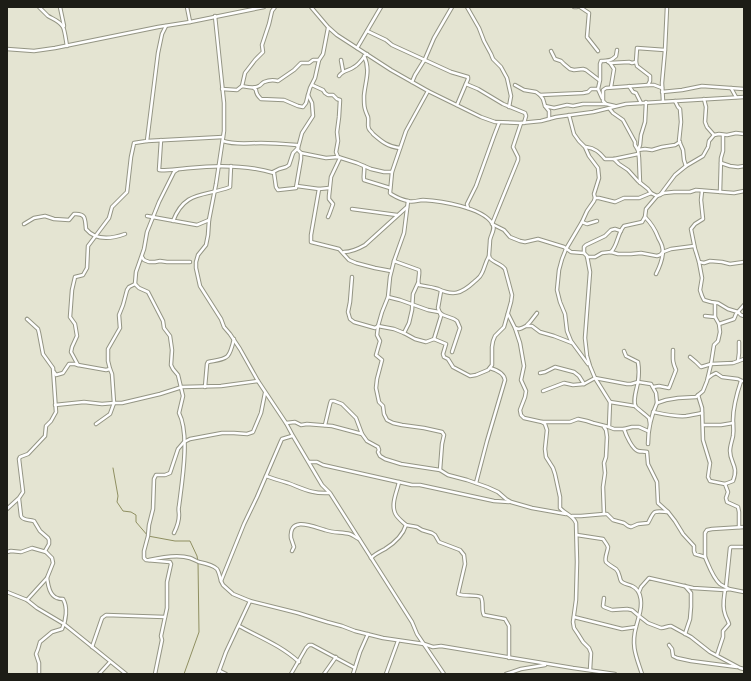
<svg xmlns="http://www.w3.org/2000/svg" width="751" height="681" font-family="'Asap Condensed',sans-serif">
	<rect width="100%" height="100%" fill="#e4e4d2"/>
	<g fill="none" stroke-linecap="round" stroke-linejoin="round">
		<!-- stream -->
		<polyline stroke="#8f8f61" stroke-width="1" points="113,468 118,496 117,502 123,511 131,512 136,515 136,522 148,536 175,541 190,541 197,556 198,562 199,632 184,674"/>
		<defs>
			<g id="street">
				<path d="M39 7C42 10 45 13 48 16 53 19 60 21 63 27 65 31 66 41 67 46"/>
				<polyline points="60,7 64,26"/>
				<polyline points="187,7 190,22"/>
				<polyline points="311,7 328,27 337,35 391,70 428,91 481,117 495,122 521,123 541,121 556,117 593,112 626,104 744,97"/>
				<polyline points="467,7 479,28 484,41 491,54 493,59 501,67 507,78 511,96 509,107"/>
				<polyline points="574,7 577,7"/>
				<polyline points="580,7 589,13 587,37 598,51"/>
				<polyline points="215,16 224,103 224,131 216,184 209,220 208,235 206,245 198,255 196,262 196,268 200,286 221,319 224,327 230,334 240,349 258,381 286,423 293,436 322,485 330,493 412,622 417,634 444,674"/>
				<polyline points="367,31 386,40 392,45 451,72 468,77 468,79 457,105"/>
				<polyline points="357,48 381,7"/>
				<polyline points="7,49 34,51 55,48 158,27 190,22 264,7"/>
				<polyline points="551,51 555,59 561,61 564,64 570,69 574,70 583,69 586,70 599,80"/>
				<path d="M367 54 364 56C371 70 365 82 364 96 364 106 364 108 368 117 369 121 367 126 369 129 370 131 372 132 373 134 381 141 388 147 400 148"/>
				<polyline points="341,60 343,71"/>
				<polyline points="608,62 610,63 629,62 632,63 636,62"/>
				<polyline points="610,63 614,69 611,87"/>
				<path d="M339 76C343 70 349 71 354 67 358 65 361 61 364 57"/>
				<polyline points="412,82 415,75 425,59 434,38 452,7"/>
				<polyline points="466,84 478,89 503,104 525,113 526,116 524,123"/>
				<polyline points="312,85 323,90 325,93 328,95 333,95 337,99 340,100 339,117 337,132 338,141 336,152 338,157"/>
				<polyline points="515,85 524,90 536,92 540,95 543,99 545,106 549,111 549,119"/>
				<polyline points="648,85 650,81 650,76 637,66 636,62 637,48 665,50"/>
				<polyline points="242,86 245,73 255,60 263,52 262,45 269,24 272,11 275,7"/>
				<polyline points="629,86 633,92 636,93 641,103"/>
				<path d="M254 88 256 90C256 94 258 96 261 99L284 100 298 106 303 107 306 103 308 95"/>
				<polyline points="731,88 736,97"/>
				<path d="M222 89 237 90 242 86C247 87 254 89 259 86 261 85 262 83 264 82 269 80 274 80 278 81L294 70 301 63H309L313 60H319"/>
				<path d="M428 91 406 131 392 172 390 193 391 194C396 197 402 200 408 201 413 203 418 200 423 200 441 201 481 207 492 223 496 229 491 234 490 240 490 243 489 253 489 256 490 262 501 263 505 269L512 295 511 302 504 327 495 336 493 341 492 347V365L488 370 476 375 470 376 453 367 448 359 444 357 443 354 446 344 434 339"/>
				<polyline points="662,92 682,90 702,86 744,89"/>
				<polyline points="540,95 583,93 588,92 591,89 598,89"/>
				<path d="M602 98 598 89 600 80V64L601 61C608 60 610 62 616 56L617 50"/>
				<polyline points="704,99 706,107 705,122 707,127 714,135"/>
				<polyline points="663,101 662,83 665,50 667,7"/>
				<polyline points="675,101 678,107 680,109 681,122 679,141 683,150 684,160 686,166"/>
				<polyline points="545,106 554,108 567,105 573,106 583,104 606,104"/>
				<polyline points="615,106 606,104 603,101 603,90 606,88 648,85 654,85 662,88"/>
				<polyline points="609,108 613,113 623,120 635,142 635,145 638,150 645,149 652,150 662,147 675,145 680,142"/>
				<polyline points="569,115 574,134 579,141 585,147 589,156 598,168 599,178 594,194 595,198 594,201 587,211 582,222 566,249 562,259 559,270 557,290 560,302 565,314 567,331 571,341 588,364"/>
				<path d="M521 123 513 147 518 157V160L492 224 504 230 510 237 520 241 525 242 538 239 564 247 571 252 584 253 587 256 590 272 589 285 585 338 587 356 590 366 595 378 610 402 609 427 614 429H624C626 435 632 449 638 451 641 452 644 451 647 452L648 464 657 482 658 503 668 512 675 521 683 534 694 546V551L695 554 705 557C709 566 713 578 720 584 723 586 726 587 729 589"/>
				<path d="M161 140 159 170C170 171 180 169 190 168 218 165 247 165 274 173L276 187 278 190 296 188 301 159V153L298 150V148L302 133 313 116 312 103 308 95 310 88 315 78 319 60 323 54 328 28"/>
				<polyline points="147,141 223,137"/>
				<path d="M223 141C235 145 248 143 261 143 273 143 285 144 297 145L298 148 293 153 289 165 286 167 279 169 273 172"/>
				<path d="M586 147C595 148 599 152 605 159H614L638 154"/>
				<polyline points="301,153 326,158 338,157 357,163 371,169 384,172 392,172"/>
				<polyline points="614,159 619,164 628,170 638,181 648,189 651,193"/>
				<polyline points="721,163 730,166 738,167 744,166"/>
				<path d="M364 166C365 171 363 175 364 180L390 188"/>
				<polyline points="640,183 639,158 638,150 640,145 641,135 645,122 646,102"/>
				<polyline points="297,186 319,189 329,188"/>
				<polyline points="319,189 311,235 311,242 339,249 349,260 356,263 375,268 391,271"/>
				<polyline points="702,191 701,200 703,219 695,224 691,229 695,249 696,252 699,262 702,278 700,290 702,296 704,300 711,302 718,303 728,309 738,312 741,315 744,316"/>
				<polyline points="720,192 721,158 723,151 723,135"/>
				<polyline points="660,195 675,175 686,166 703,156 708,147 709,141 714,135 719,134 727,135 736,133 744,134"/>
				<polyline points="595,198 599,198 615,202 624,198 639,198 651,193 657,196"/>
				<polyline points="408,201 404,233 394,261 390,277 388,297 382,312 378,326 377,335 380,341 376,355 382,360 377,379 376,388 379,402 383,406 384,414 387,420 393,423 402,425 424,428 442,432 444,435 442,444 440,470"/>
				<polyline points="468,208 467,204 476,186 494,136 499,123"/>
				<polyline points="352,209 397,215"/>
				<polyline points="147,216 197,225 209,220"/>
				<polyline points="328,217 329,215 333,204 329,199 329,196 331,177 340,158"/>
				<path d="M173 221C185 190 204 197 230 187L231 166"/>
				<polyline points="582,222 587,224 597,221"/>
				<path d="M24 224 34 218 45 216 54 219 69 220 74 214C86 213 85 219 86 229 96 241 111 239 125 234"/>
				<path d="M344 252C352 252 358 249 365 245L407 207"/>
				<path d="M611 252C618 245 617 234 624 226L642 222 645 217"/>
				<polyline points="584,253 584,247 586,245 605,236 611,230 615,229 621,231"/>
				<polyline points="142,257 144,260 149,262 155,262 160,261 167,262 190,262"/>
				<polyline points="587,257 595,257 602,253 611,252 618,254 631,254 641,253 657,256 660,255 663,252 671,249 694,246"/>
				<path d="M394 261 419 270C420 275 417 281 419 285 425 286 432 287 438 289 453 296 461 294 474 282 477 279 480 278 482 273 485 267 485 263 489 256"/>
				<polyline points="699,262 704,263 710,261 722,262 730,264 744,262"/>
				<path d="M656 274C660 266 665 255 662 246 661 242 659 240 658 237 655 229 651 223 645 217L646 209 657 196 664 193 674 192H690L696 190 734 193 744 191"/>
				<polyline points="352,277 350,302 348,312 350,319 354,322 375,328 378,326 394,329 404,333 415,339 426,342 434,339 441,316 438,308 441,291"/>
				<path d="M135 284 139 288 148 292 163 321 164 328 170 336 172 350 171 365 173 369 178 375 183 396 179 413C190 434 182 482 179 506 178 509 179 512 179 515 179 521 177 527 174 533"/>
				<polyline points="388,297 400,300 428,310 439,312 443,315 454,319 457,321 460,328 452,352"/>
				<polyline points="715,303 715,317"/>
				<path d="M508 314 515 328 520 343 524 366 521 380 526 391 525 397 520 410 521 415 524 418 542 422 545 424 547 430 545 449 546 457 553 468 555 474 560 497V508C565 514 573 515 576 523L577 562 576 600 573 622 574 628 578 634 583 642 589 648 591 653 590 670"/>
				<polyline points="719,324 734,319 736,314 744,305"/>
				<polyline points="527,325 530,322 537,313"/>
				<polyline points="515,328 519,329 522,328 526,326 532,326 540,332 554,336 572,343"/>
				<polyline points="404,333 409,323 412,310 413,294 418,283"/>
				<path d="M624 351 626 356 638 362C639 368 639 375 638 382 637 388 632 402 636 407 639 410 645 414 649 418L650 424"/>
				<polyline points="690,357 696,362 701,367 711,364 714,345 718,341 720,332 719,324 715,317 705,316"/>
				<polyline points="738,361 739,353 739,342"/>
				<polyline points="110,369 106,370 78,365 71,352 72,347 77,336 75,324 70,317 72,290 75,277 83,275 87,268 88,246 109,218 112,207 127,192 131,157 134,143 147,141 158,53 162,34 166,26"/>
				<polyline points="54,372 56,375 63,373 69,364 75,364 78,365"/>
				<polyline points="540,373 545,372 555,367 574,372 579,376 584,384"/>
				<polyline points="708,378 712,375 716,373 722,377 738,379 742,381 744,381"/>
				<path d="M205 387 207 364 208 362C228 358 229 360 234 339"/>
				<path d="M653 387 659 386 669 388 676 370C672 361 673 359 673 350"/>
				<polyline points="543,391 564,383 573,385 584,384 595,378 627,384 631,384 638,382 651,384 656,393 657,403 666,400 678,398 696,397 703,391 707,381 711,364 733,363 744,359"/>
				<polyline points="698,395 702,408 703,440 710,463 708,477 710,481 725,484 728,492 726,498 727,502 738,507 739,512 739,527"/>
				<polyline points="610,402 635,406"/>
				<polyline points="55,405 84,402 102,404 114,403 122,403 160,394 182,387 221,386 258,381"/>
				<path d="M653 412C663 414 675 417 686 416 692 415 697 414 702 413"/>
				<polyline points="542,422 570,422 578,419 587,421 593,423 609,427"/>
				<polyline points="286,423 295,422 301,425 307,424 332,426 362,434"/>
				<polyline points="96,424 110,414 114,403 112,374 110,369 108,361 108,349 120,328 119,315 123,305 127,290 129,287 135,284 136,272 144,249 147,232 159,202 174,172 177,170"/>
				<polyline points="325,425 330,404 331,401 334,401 342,404 356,418 362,434 367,441 378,447 379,450 378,452 380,456 385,459 401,464 440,470 448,475 467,480 487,487 498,492 506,499 511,502 532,508 566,514"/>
				<polyline points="703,425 721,425 733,423"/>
				<polyline points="624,429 632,427 639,427 648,431"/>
				<polyline points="292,436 282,439 281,441 257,497 244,524 221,581 223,585 233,594 250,601 298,613 327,622 342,626 355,631 383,638 424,644 433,647 441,646 573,668 615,674"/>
				<path d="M648 444C648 430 651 416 657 403"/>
				<polyline points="309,462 317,462 323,465 412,485 420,485 494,501 509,502"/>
				<path d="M266 476C274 479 281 481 288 483 304 489 312 494 329 493"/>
				<path d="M476 483 487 441 505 380C504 373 497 370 490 368"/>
				<path d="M725 484 733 481C739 466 730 463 730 451 730 446 732 441 733 436 734 430 733 425 733 420 733 407 737 393 741 381"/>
				<path d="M19 499 21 516C23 521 29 519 34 521L40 531 48 538 49 540V544L45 551 52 558 53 563 47 578 27 600"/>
				<polyline points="7,509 19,498 23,492 19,459 20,457 28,454 45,436 46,426 51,421 56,412 53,368 43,354 39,333 38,329 27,319"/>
				<polyline points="604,514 603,487 605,473 604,463 606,457 607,437 606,430 604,427"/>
				<path d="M572 516H581L604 514H607L613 520 624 523 628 526 631 527 638 524 648 523C655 510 652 511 668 512"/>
				<path d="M406 525 417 527 422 530 432 533 435 535 439 542 460 550 464 555 465 564 458 594C465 597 474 594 481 597 484 603 481 610 484 615L505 619 509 626V658"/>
				<path d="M577 535 603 539C605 542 607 544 608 547 608 551 604 558 606 562 609 565 613 567 616 569 620 573 619 577 621 581 623 584 628 584 632 586 643 591 642 606 639 616L648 623 661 628C665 628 667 626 671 626L691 637 710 652 740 668 744 669"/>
				<path d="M292 551 294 547C293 544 292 541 291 538 289 515 314 527 325 530 333 533 342 532 350 534 353 535 356 538 359 539"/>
				<polyline points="7,552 11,551 21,552 32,548 46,552"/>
				<polyline points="705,557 705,533 707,530 712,529 744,527"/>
				<path d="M371 558C375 554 379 552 385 549 393 544 403 535 406 525 403 522 397 518 395 513 391 503 397 492 399 482"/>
				<path d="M149 560C162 557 178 554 190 558 193 559 196 561 199 562 204 563 213 565 217 569 219 572 220 577 221 581"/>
				<polyline points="726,587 730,548 731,547 744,547"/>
				<polyline points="7,592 27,600 37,608 64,624 126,674"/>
				<polyline points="639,592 641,587 649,578 693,588 725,590 729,589 744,592"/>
				<polyline points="574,617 622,629 636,627 639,616 632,610 627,609 612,610 604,607 603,606 604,598"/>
				<path d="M239 626C259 637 282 646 299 662"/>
				<path d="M636 627C631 646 636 656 642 674"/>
				<polyline points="685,634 690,619 691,607 691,593 685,586"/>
				<polyline points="669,645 672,649 673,656 677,658 691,661 737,667"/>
				<polyline points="92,647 102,618 106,615 165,617"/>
				<path d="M717 655 723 637V631L729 624C728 620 726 618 725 614 722 606 724 598 725 590"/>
				<polyline points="220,671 226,674"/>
				<path d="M39 674V663L36 654 38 649 40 642 52 632 62 629C66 621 68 607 63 599 61 599 59 599 57 598 49 595 48 584 47 578"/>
				<polyline points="99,674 110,662"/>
				<polyline points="155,674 162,640 161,636 167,608 167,582 171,564 170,562 146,560 144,558 144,551 148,536 149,525 153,509 154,479 156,475 165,475 170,473 178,449 184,442 190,439 222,433 234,433 247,434 253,432 261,413 265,393"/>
				<polyline points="218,674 226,652 250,601"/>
				<polyline points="291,674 306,648 309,645 312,645 355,668"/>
				<polyline points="324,674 336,657"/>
				<polyline points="353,674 360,652 368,634"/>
				<polyline points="386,674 398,641"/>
				<polyline points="506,674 521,669 545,665"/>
			</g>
		</defs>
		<!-- street casing -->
		<use href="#street" stroke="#949584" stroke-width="4.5"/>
		<!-- street -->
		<use href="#street" stroke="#fff" stroke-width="2.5"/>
	</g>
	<!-- border -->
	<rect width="751" height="681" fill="none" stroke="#1d1d16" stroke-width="16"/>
</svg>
